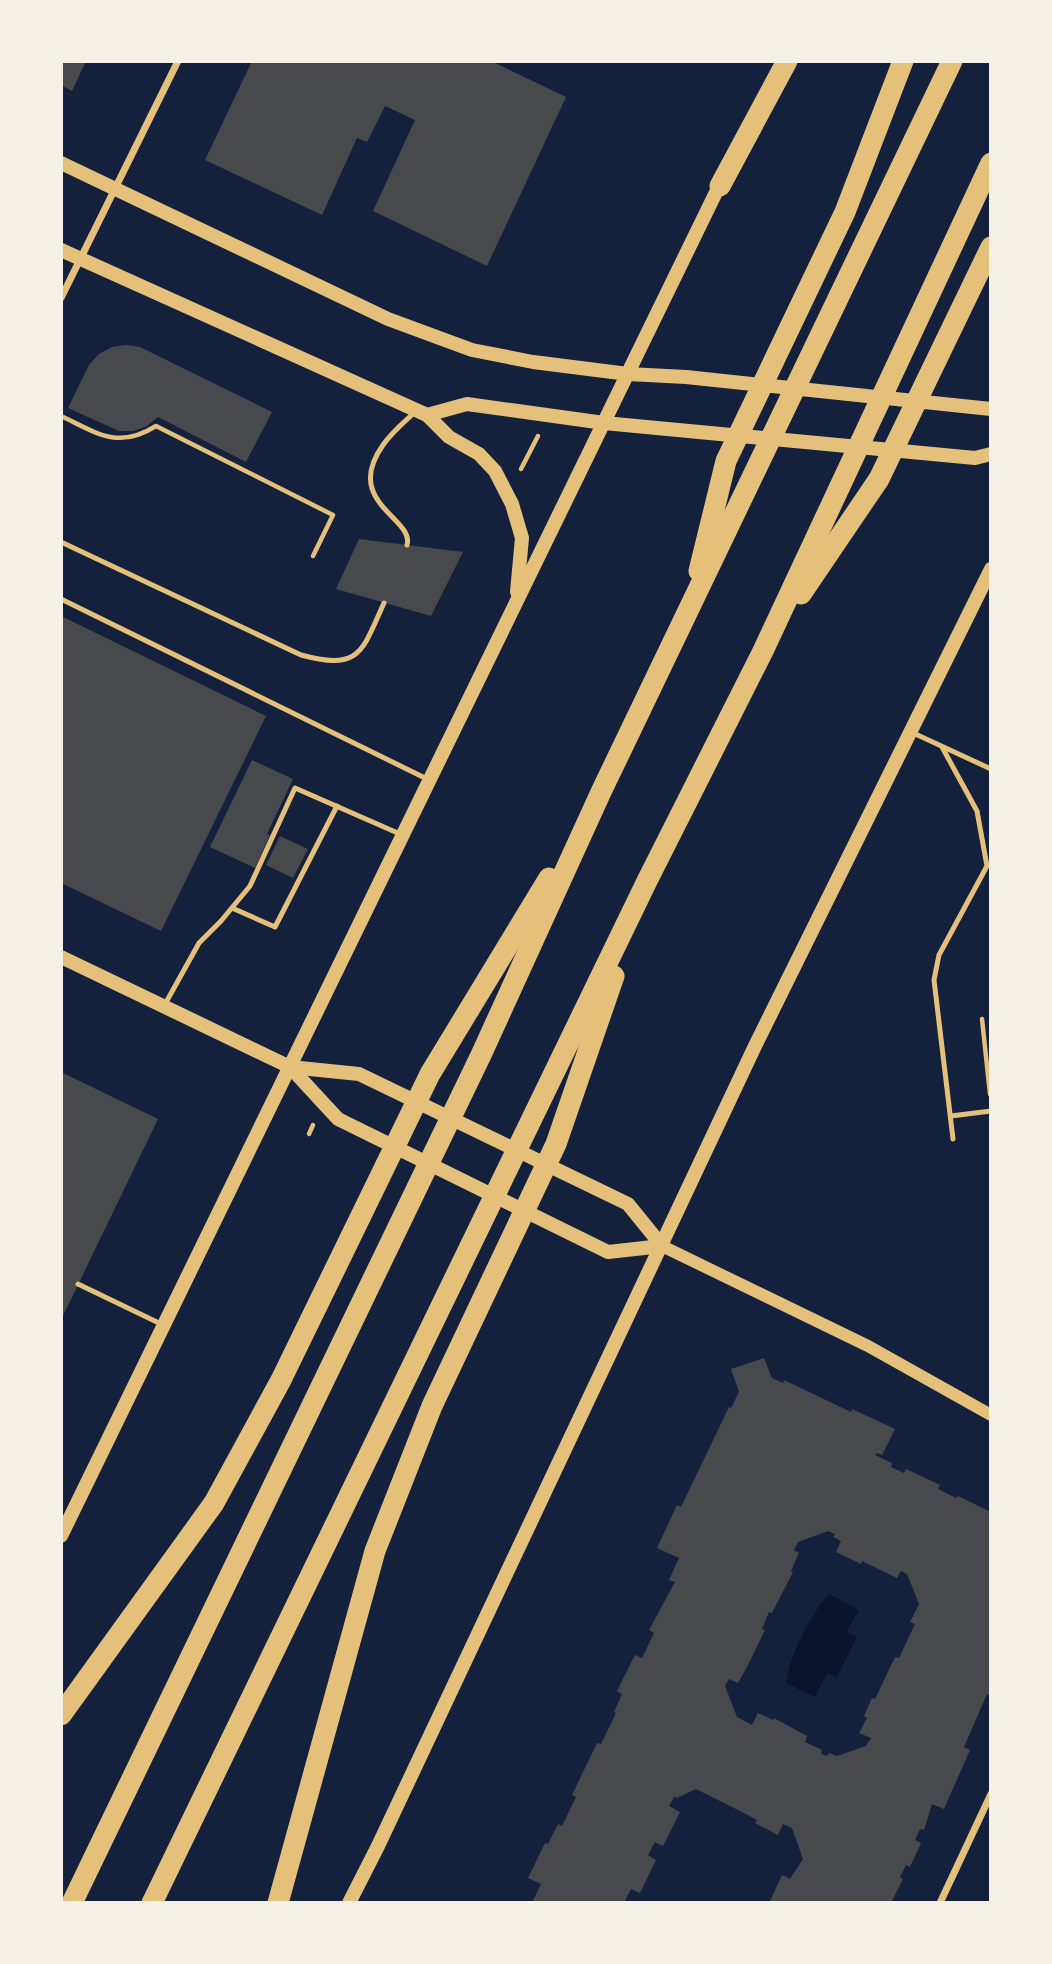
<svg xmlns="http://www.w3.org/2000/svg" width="1052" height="1964" font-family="Georgia,serif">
	<rect width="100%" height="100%" fill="#14213d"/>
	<!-- water -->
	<path fill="#0b132b" d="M829 1594 859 1610 847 1631 857 1637 837 1677 827 1673 815 1697 786 1683C791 1653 809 1617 829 1594Z"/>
	<!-- building -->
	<g fill="#48494c" fill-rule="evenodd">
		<polygon points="61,61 86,61 72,91 61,85"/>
		<polygon points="252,61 491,61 566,97 487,266 373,211 415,120 385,106 367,142 357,138 322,215 205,160"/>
		<polygon points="126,345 140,347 272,412 246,462 158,417 147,426 133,431 119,431 68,408 89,365 99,354 112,347"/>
		<polygon points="359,539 463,552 431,616 336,589"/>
		<polygon points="61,616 266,716 161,931 61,883"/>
		<polygon points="252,760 293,779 267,834 270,835 255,868 210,847"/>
		<polygon points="280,836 308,849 293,878 266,865"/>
		<polygon points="61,1072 158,1119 61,1320"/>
		<path d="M764 1358 772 1378 783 1383 784 1380 851 1412 852 1409 895 1429 882 1455 877 1453 875 1455 892 1463 891 1467 904 1473 906 1469 940 1485 938 1489 956 1498 958 1496 989 1511 991 1507V1696L987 1694 964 1747 970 1750 944 1809 932 1804 924 1830 920 1829 915 1840 921 1843 910 1867 906 1865 900 1877 903 1879 891 1903H769L782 1875 790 1879 803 1859 792 1828 783 1824 778 1835 755 1823 757 1820 740 1811 696 1789 677 1798 674 1797 669 1806 680 1812 663 1846 655 1842 648 1855 656 1860 640 1893 631 1889 624 1903H532L541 1884 528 1878 545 1843 548 1844 558 1824 562 1826 576 1797 572 1795 597 1743 601 1744 616 1713 614 1712 622 1694 617 1691 635 1655 642 1658 654 1633 649 1630 675 1582 669 1580 679 1558 657 1548 677 1505 681 1507 729 1407 731 1408 739 1392 731 1369ZM828 1531 835 1534 833 1537 841 1541 836 1552 861 1564 862 1561 897 1578 901 1571 907 1574 919 1604 910 1622 915 1624 899 1658 895 1657 875 1699 872 1698 864 1716 867 1718 859 1733 871 1738 866 1746 837 1756 829 1753 827 1756 821 1754 822 1750 805 1742 807 1736 774 1718 773 1720 758 1713 752 1725 737 1717 725 1686 729 1679 738 1683 748 1665 765 1630 762 1629 769 1612 772 1613 793 1572 791 1571 799 1553 794 1550 798 1542Z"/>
	</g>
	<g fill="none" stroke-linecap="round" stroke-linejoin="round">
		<!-- path -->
		<g stroke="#e5c07b" stroke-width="4.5">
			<path d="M61 416C97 433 118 450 156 426L333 515 313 556"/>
			<polyline points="521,469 538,436"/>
			<polyline points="982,1019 990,1094"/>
			<polyline points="309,1134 313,1125"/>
		</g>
		<!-- service -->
		<g stroke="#e5c07b" stroke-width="5">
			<path d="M61 542 301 655C361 671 362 651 384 603"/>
			<path d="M407 545C415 518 342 503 383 445 392 432 403 423 414 413"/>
			<polyline points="61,599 427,779"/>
			<polyline points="911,732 991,769"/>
			<polyline points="942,747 977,811 987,866 939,955 934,980 953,1139"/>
			<polyline points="232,908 275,927 337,806"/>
			<polyline points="164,1006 199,943 221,921 250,886 295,788 400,834"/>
			<polyline points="951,1116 991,1111"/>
			<polyline points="78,1284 161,1324"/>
		</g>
		<!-- minor -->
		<g stroke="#e5c07b" stroke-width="7">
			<polyline points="61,298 178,61"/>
			<polyline points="940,1903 991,1794"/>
		</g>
		<!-- tertiary -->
		<polyline stroke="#e5c07b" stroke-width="12" points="662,1246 868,1346 991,1415"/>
		<!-- secondary -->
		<g stroke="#e5c07b" stroke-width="14">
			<polyline points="61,163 388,319 472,350 533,362 628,374 686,377 991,409"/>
			<polyline points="61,250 427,415 467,404 604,423 975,458 991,454"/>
			<polyline points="427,415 449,437 479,454 495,471 512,504 522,538 517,592"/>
			<polyline points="61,957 290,1067 359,1074 628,1204 662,1246"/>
			<polyline points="290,1067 338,1119 608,1252 662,1246"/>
			<polyline points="61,1536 723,178"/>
			<polyline points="349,1903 378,1846 755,1046 991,569"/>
		</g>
		<!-- motorway -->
		<g stroke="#e5c07b" stroke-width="21">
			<polyline points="720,186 787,61"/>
			<polyline points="699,571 726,461 845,212 903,61"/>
			<polyline points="801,594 879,479 991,247"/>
			<polyline points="61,1715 214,1503 281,1380 430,1074 549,878"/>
			<polyline points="72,1903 481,1055 601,792 952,61"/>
			<polyline points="152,1903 647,881 763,651 991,163"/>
			<polyline points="278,1903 375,1551 432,1406 556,1144 614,976"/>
		</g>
	</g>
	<!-- border -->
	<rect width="1052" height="1964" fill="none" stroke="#f6f1e7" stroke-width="126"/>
</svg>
